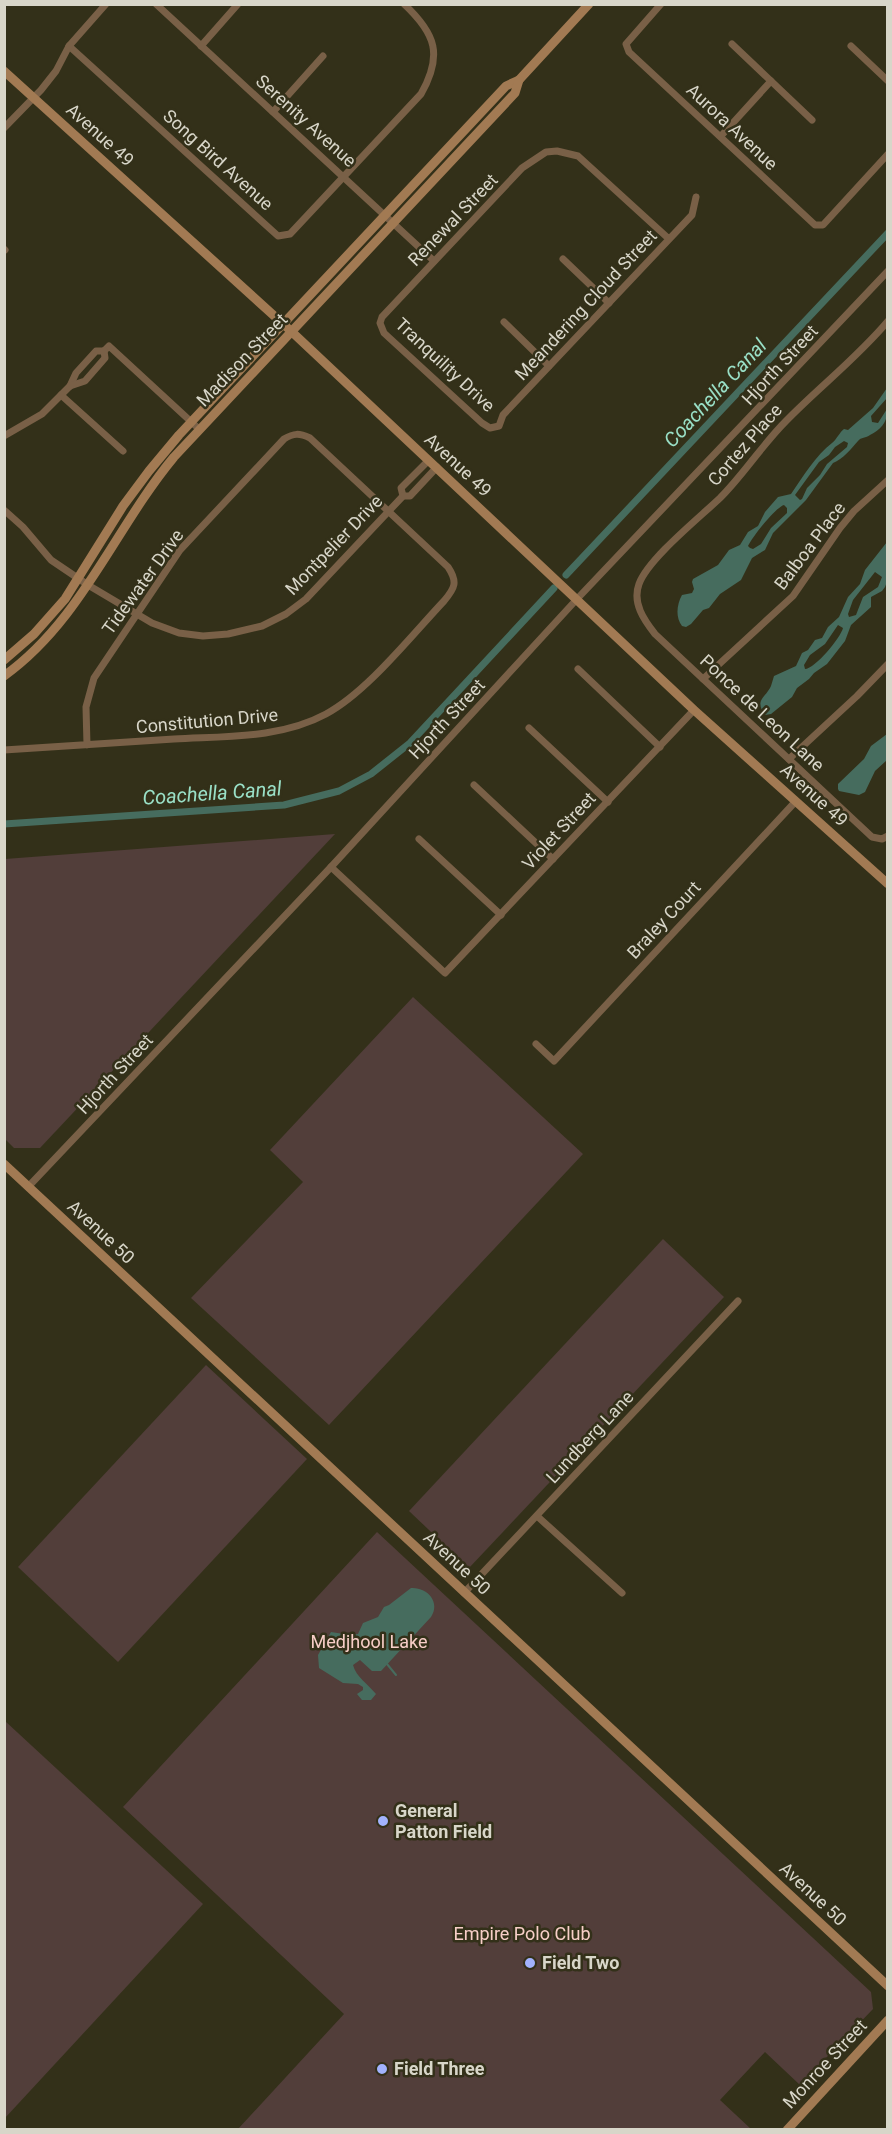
<svg xmlns="http://www.w3.org/2000/svg" width="892" height="2134" font-family="Roboto,sans-serif">
	<rect width="100%" height="100%" fill="#333019"/>
	<!-- green -->
	<g fill="#523e3a">
		<polygon points="335,834 40,1148 14,1148 5,1139 5,859"/>
		<polygon points="413,997 583,1154 329,1425 191,1298 303,1182 270,1150"/>
		<polygon points="663,1239 724,1297 469,1568 409,1511"/>
		<polygon points="206,1365 307,1459 118,1662 18,1567"/>
		<polygon points="377,1532 871,1992 873,2009 800,2085 765,2052 720,2100 751,2129 238,2129 344,2014 123,1807"/>
		<polygon points="5,1721 203,1904 5,2118 4,2118"/>
	</g>
	<!-- water -->
	<g fill="#466c5e" fill-rule="evenodd">
		<path d="M887 388V398L871 416 872 422 878 423 887 409C888 422 881 429 870 435 866 438 861 437 858 441 851 449 843 459 833 463L806 500 773 533 765 550 752 558 741 580 720 594 709 608 703 610 691 624 686 627 682 626C675 617 677 604 682 595L692 593 694 589 692 582 693 579 718 565 729 550 740 545 748 532 758 526 765 512 778 497 791 494C802 478 816 455 832 443 837 439 839 433 844 429L848 430 873 408ZM844 441 848 443 847 447 827 464 820 475 807 488 802 499 800 500 795 495 819 462 829 455 835 447ZM784 505 787 508V513L771 528 761 544 753 549 750 548 748 546C752 537 776 507 784 505Z"/>
		<path d="M887 542 888 579 885 587 882 591 871 597V607L851 625 845 641 827 664 814 673 809 679 797 688 792 697 771 714 765 715C754 699 765 699 771 686 772 683 773 679 774 676L796 666 802 653 808 650 815 640 822 638 828 627 839 617 848 597 860 584 865 570ZM875 572 882 577 878 587 863 597 856 615 849 617 848 614 853 600ZM838 625 843 628C841 637 815 669 805 669L804 665 810 655 825 644Z"/>
		<polygon points="887,734 887,760 875,771 865,792 859,795 839,791 838,789 838,784 864,759 871,746"/>
		<path d="M411 1588C427 1587 441 1602 431 1617L381 1671H372L360 1660 353 1665C356 1677 368 1684 376 1694L371 1700H362L357 1694 363 1690V1687L358 1684 343 1683 319 1668 318 1655 331 1632 350 1635 358 1634 363 1623 378 1617 384 1607 389 1605Z"/>
	</g>
	<g fill="none" stroke-linecap="round" stroke-linejoin="round">
		<!-- stream -->
		<polyline stroke="#466c5e" stroke-width="2" points="387,1664 396,1675"/>
		<!-- canal -->
		<g stroke="#466c5e" stroke-width="7">
			<polyline points="566,575 888,233"/>
			<polyline points="4,824 284,805 339,791 371,774 410,743 554,588"/>
		</g>
		<!-- street -->
		<g stroke="#796047" stroke-width="7">
			<polyline points="156,4 434,261"/>
			<polyline points="661,4 626,44 629,52 815,225 823,225 888,154"/>
			<polyline points="732,44 812,120"/>
			<path d="M69 46 278 236 290 234 421 94C443 55 436 34 404 4"/>
			<polyline points="201,46 238,4"/>
			<polyline points="851,46 888,81"/>
			<polyline points="273,112 323,56"/>
			<polyline points="4,128 41,90 56,71 69,46 106,4"/>
			<polyline points="721,136 771,81"/>
			<polyline points="669,239 578,156 557,151 546,152 522,168 382,317 380,323 384,333 482,423 490,428 499,426 503,415 692,215 696,197"/>
			<polyline points="4,249 5,250"/>
			<polyline points="563,259 609,303"/>
			<path d="M888 321C857 358 819 387 786 421 762 445 744 474 720 498 699 518 648 559 639 584 632 603 644 620 655 634L872 837 882 839 888 836"/>
			<polyline points="504,322 549,366"/>
			<polyline points="104,351 109,346 199,429"/>
			<polyline points="70,386 76,373 96,351 104,351"/>
			<polyline points="61,395 123,451"/>
			<polyline points="4,436 42,414 70,386 85,381 105,358 104,351"/>
			<polyline points="403,496 401,488 429,460"/>
			<polyline points="4,510 23,527 51,560 88,585 152,623 179,633 203,636 228,634 262,626 286,614 306,599 403,496 410,496 437,467"/>
			<polyline points="578,669 660,747"/>
			<polyline points="703,679 793,596 840,528 854,511 888,480"/>
			<polyline points="529,728 608,802"/>
			<path d="M4 750C61 746 117 743 174 739 224 736 280 739 326 714 367 692 411 636 444 601 455 588 458 582 448 567L310 438C299 433 294 433 284 439L180 550 94 678 86 707 87 745"/>
			<polyline points="789,759 857,696 888,664"/>
			<polyline points="474,785 553,859"/>
			<polyline points="419,839 501,915"/>
			<polyline points="331,867 445,973 694,710"/>
			<polyline points="536,1044 554,1061 796,801"/>
			<polyline points="28,1187 331,867 577,599 888,271"/>
			<polyline points="537,1516 622,1593"/>
			<polyline points="464,1593 738,1301"/>
		</g>
		<!-- secondary -->
		<g stroke="#a27a53" stroke-width="9">
			<polyline points="4,71 292,332 694,710 888,884"/>
			<polyline points="4,660 34,634 65,599 123,506 149,471 179,435 506,86 519,80 589,4"/>
			<path d="M4 676C81 621 115 528 174 457L515 93 519 80"/>
			<polyline points="4,1164 888,1986"/>
			<polyline points="787,2130 888,2020"/>
		</g>
	</g>
	<!-- markers -->
	<g fill="#a2b2fd" stroke="#333019" stroke-width="2">
		<circle cx="383" cy="1821" r="6"/>
		<circle cx="530" cy="1963" r="6"/>
		<circle cx="382" cy="2069" r="6"/>
	</g>
	<g text-anchor="middle" stroke-width="5" stroke-linejoin="round" paint-order="stroke">
		<!-- street labels -->
		<g font-size="18" fill="#d8d6c9" stroke="#333019">
			<text transform="translate(306 121) rotate(42)" y="6">Serenity Avenue</text>
			<text transform="translate(732 127) rotate(43)" y="6">Aurora Avenue</text>
			<text transform="translate(100 135) rotate(42)" y="6">Avenue 49</text>
			<text transform="translate(218 160) rotate(42)" y="6">Song Bird Avenue</text>
			<text transform="translate(453 220) rotate(-46)" y="6">Renewal Street</text>
			<text transform="translate(586 305) rotate(-47)" y="6">Meandering Cloud Street</text>
			<text transform="translate(242 360) rotate(-46)" y="6">Madison Street</text>
			<text transform="translate(445 365) rotate(43)" y="6">Tranquility Drive</text>
			<text transform="translate(780 365) rotate(-47)" y="6">Hjorth Street</text>
			<text transform="translate(745 445) rotate(-49)" y="6">Cortez Place</text>
			<text transform="translate(458 465) rotate(43)" y="6">Avenue 49</text>
			<text transform="translate(334 545) rotate(-46)" y="6">Montpelier Drive</text>
			<text transform="translate(810 546) rotate(-53)" y="6">Balboa Place</text>
			<text transform="translate(143 582) rotate(-54)" y="6">Tidewater Drive</text>
			<text transform="translate(762 713) rotate(43)" y="6">Ponce de Leon Lane</text>
			<text transform="translate(447 719) rotate(-47)" y="6">Hjorth Street</text>
			<text transform="translate(207 721) rotate(-5)" y="6">Constitution Drive</text>
			<text transform="translate(814 795) rotate(42)" y="6">Avenue 49</text>
			<text transform="translate(559 831) rotate(-47)" y="6">Violet Street</text>
			<text transform="translate(664 920) rotate(-47)" y="6">Braley Court</text>
			<text transform="translate(115 1074) rotate(-47)" y="6">Hjorth Street</text>
			<text transform="translate(101 1232) rotate(43)" y="6">Avenue 50</text>
			<text transform="translate(590 1437) rotate(-47)" y="6">Lundberg Lane</text>
			<text transform="translate(457 1563) rotate(43)" y="6">Avenue 50</text>
			<text transform="translate(813 1894) rotate(43)" y="6">Avenue 50</text>
			<text transform="translate(825 2064) rotate(-47)" y="6">Monroe Street</text>
		</g>
		<!-- park labels -->
		<g font-size="18" fill="#f7cec7" stroke="#333019">
			<text x="369" y="1648">Medjhool Lake</text>
			<text x="522" y="1940">Empire Polo Club</text>
		</g>
		<!-- poi labels -->
		<g font-size="18" font-weight="bold" fill="#d8d6c9" stroke="#333019" text-anchor="start">
			<text x="395" y="1817">General<tspan x="395" dy="21">Patton Field</tspan></text>
			<text x="542" y="1969">Field Two</text>
			<text x="394" y="2075">Field Three</text>
		</g>
		<!-- water labels -->
		<g font-size="20" font-style="italic" fill="#9ae0c7" stroke="#333019">
			<text transform="translate(715 393) rotate(-47)" y="7">Coachella Canal</text>
			<text transform="translate(212 793) rotate(-4)" y="7">Coachella Canal</text>
		</g>
	</g>
	<!-- border -->
	<rect width="892" height="2134" fill="none" stroke="#d8d6c9" stroke-width="12"/>
</svg>
